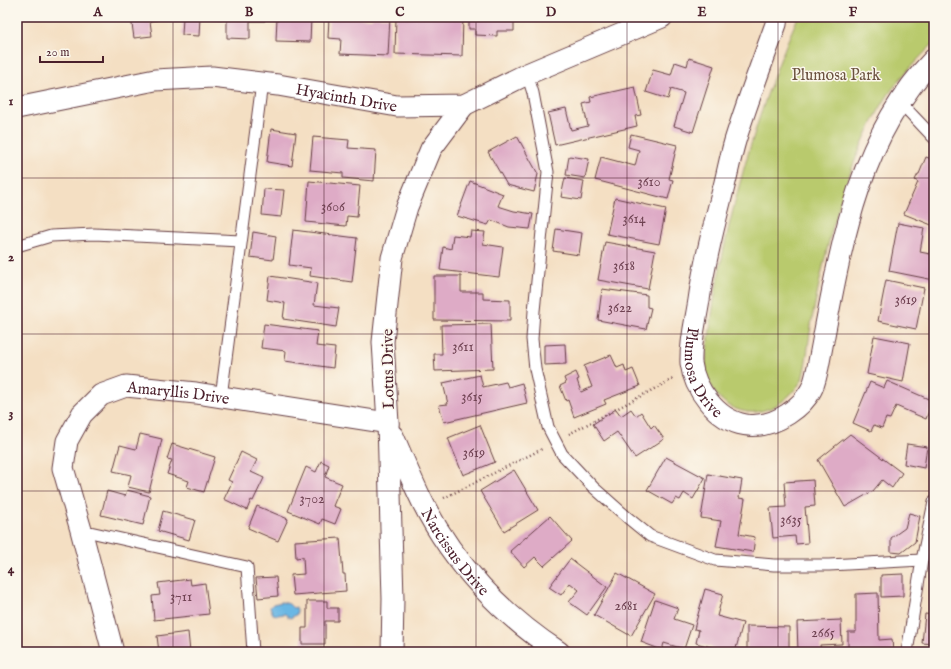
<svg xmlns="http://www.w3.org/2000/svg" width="951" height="669" font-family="'IM FELL English',serif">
	<rect width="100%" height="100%" fill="#fbf7ec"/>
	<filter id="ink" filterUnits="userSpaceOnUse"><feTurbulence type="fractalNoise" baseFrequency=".025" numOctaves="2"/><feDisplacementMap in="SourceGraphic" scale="8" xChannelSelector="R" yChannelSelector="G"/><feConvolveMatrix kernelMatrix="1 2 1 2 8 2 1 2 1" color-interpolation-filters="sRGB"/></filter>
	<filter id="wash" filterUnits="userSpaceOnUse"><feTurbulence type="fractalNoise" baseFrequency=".012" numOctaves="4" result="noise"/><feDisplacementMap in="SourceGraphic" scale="16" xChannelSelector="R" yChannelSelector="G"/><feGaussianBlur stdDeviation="0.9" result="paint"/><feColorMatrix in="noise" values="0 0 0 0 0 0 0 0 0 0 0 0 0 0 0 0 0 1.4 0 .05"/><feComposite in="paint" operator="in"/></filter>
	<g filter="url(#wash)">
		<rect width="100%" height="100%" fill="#f4dfc3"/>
		<!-- green -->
		<path fill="#b9ca6d" stroke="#82744c" d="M798 17H934V43C918 59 901 76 888 95 848 158 828 237 814 309 809 332 808 357 802 380 791 397 776 409 756 412 735 414 714 399 708 379 703 364 708 346 710 330 714 295 721 261 729 226 746 155 768 84 798 17Z"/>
		<!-- water -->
		<polygon fill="#6ab7e4" stroke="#5a6b88" points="282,602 289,604 293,608 296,607 297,611 296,615 290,618 285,614 277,615 273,614 270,607 273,604"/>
		<g id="blocks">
			<!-- building -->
			<g fill="#deabc6">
				<polygon points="131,17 156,17 157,20 150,21 152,36 134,38"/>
				<polygon points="183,17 200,17 199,36 182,35"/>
				<polygon points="201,17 223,17 223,19 201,18"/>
				<polygon points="227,17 265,17 265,21 250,21 250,39 227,38"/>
				<polygon points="277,17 311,17 310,42 276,41"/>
				<polygon points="329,17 372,19 372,17 390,17 388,56 340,54 341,39 328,38"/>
				<polygon points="396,17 463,17 462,56 395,54"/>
				<polygon points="469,17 514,17 514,31 497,31 497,36 475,35 475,29 469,29"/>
				<polygon points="534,17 550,17 536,23"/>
				<polygon points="689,58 714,66 693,132 674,126 684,93 671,89 668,99 646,92 653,70 671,75 675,62 687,66"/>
				<polygon points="635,87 641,115 635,116 637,126 555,145 548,113 566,109 571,130 588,126 583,104 591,102 590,97"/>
				<polygon points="271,129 296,133 292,166 267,162"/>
				<polygon points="631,134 677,145 669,179 673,180 668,199 595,180 601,157 635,166 639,150 628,147"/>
				<polygon points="517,136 538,174 534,192 507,185 488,152"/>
				<polygon points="313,137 349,140 348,148 376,150 374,181 343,178 343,173 310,170"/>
				<polygon points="569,156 589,159 585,178 566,175"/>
				<polygon points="926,157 934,160 934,226 904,214 918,182 915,180 918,174 919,174"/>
				<polygon points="565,178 584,181 581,200 561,197"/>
				<polygon points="309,181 360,186 357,217 347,216 346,226 306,222"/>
				<polygon points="470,181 503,194 498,206 514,211 533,214 530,229 509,227 491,220 488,225 457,216"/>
				<polygon points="264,189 284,190 281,217 262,215"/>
				<polygon points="615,198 666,209 659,244 607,234"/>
				<polygon points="898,223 924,228 920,252 930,254 931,245 934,246 934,280 889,271"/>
				<polygon points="556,229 582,233 579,255 553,251"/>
				<polygon points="293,230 357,238 352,282 310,276 311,268 289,265"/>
				<polygon points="471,231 485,232 483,244 503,247 499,277 440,270 443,247 451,249 453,235 470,237"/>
				<polygon points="253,232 276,236 273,260 250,257"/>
				<polygon points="605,242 655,251 648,289 598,280"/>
				<polygon points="270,276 317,283 314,305 339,308 336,327 283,319 285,303 267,300"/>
				<polygon points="434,276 461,276 461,292 483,292 483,299 510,300 510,321 434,320"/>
				<polygon points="886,280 924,288 916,329 878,321"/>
				<polygon points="602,289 647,295 647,307 651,308 646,329 598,320"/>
				<polygon points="264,324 318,331 316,346 335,348 333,368 285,361 286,351 261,348"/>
				<polygon points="491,324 493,369 435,371 434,354 442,354 441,325"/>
				<polygon points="874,336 910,343 903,382 867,374"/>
				<polygon points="565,344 566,364 544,365 544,345"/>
				<polygon points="611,355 617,368 624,365 626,372 633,369 640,386 604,400 606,404 574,417 568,400 566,401 560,386 566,383 564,378 576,372 579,379 577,380 581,392 592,387 584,366"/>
				<polygon points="480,375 483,387 506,382 508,387 522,383 527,403 444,422 439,405 448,404 443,383"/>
				<polygon points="887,381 933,401 926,419 896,406 890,419 886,418 882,428 874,425 871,431 853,423 870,382 884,388"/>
				<polygon points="616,409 621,416 631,409 636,416 641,412 651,428 654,425 664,439 635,458 617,432 604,441 593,424"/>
				<polygon points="480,425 495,462 463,475 448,438"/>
				<polygon points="140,434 162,439 149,492 128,487 131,475 113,471 120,445 136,449"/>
				<polygon points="850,434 902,473 892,488 882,480 873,491 845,507 818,460"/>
				<polygon points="172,444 215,457 204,492 187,487 189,481 167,474 172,460 167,459"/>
				<polygon points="907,444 927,447 924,468 904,464"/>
				<polygon points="241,452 257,460 251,472 264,478 253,501 251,500 247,510 224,499 232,482 228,480"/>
				<polygon points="666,457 705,478 693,499 684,493 680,500 676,498 672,504 647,490"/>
				<polygon points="321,461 329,465 325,477 342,484 333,506 341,509 335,524 322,519 320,524 288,511 306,467 316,472"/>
				<polygon points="514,470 538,510 504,531 480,491"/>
				<polygon points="708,474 742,480 739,498 745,499 739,534 755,537 753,552 716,546 721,521 701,518"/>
				<polygon points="813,480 815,506 805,507 808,543 796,544 795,536 773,538 770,508 786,507 784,482"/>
				<polygon points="127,490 150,496 143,525 101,515 107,491 125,496"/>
				<polygon points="257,506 288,519 278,541 248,528"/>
				<polygon points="163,511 195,520 189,540 158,531"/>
				<polygon points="909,513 920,516 915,542 901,553 891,552 891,538 905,528"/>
				<polygon points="550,516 572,541 544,566 535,557 524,567 510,551"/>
				<polygon points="340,538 343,574 345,574 346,591 293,595 291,575 304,574 303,557 296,558 295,541"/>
				<polygon points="570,559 607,587 587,615 569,602 579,590 570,583 561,595 549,587"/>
				<polygon points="617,573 655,594 631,636 594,615"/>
				<polygon points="903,574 903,596 881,597 881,575"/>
				<polygon points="276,577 278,596 258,598 256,578"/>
				<polygon points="190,579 191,585 205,583 209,614 154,620 152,596 160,595 158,583"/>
				<polygon points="705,589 723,594 717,616 743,623 735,652 713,652 714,648 696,643 699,630 694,629"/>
				<polygon points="878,593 879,640 892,639 893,652 848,652 848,632 856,632 856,594"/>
				<polygon points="655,600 678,608 674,619 692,625 684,649 664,643 662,650 641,642"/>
				<polygon points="307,601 327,601 327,608 338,608 338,621 325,621 325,644 302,644 302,628 307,628"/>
				<polygon points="925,614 934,615 934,644 922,643"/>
				<polygon points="841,620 842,644 820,645 821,652 798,652 797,622"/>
				<polygon points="747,626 789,627 789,652 747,652"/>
				<polygon points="188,632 190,652 159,652 157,636"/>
			</g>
		</g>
	</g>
	<g filter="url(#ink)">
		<use href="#blocks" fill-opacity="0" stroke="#643c42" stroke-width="1"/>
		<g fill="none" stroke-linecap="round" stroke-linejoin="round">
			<defs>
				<g id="lane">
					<polyline points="527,74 533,93 548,172 534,311 532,339 535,369 548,427 562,454 593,487 628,518 650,536 715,560 774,565 829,565 922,560"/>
					<polyline points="899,101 934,138"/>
					<polyline points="17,246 51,236 94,234 241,241"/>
					<polyline points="221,397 262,83"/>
					<polyline points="81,530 247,567 253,652"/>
					<polyline points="907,652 922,560 934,502"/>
				</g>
				<g id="street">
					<path id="s1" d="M777 17 776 24C762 63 747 102 735 141 730 158 727 176 722 194 713 229 704 264 699 300 696 320 690 342 691 363 693 378 699 390 708 401 729 428 759 433 788 414 797 408 806 400 811 390 815 383 816 375 818 367 839 259 854 142 934 59"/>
					<path id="s2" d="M17 108 155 80 212 77 278 85 397 106 464 105 527 74 662 17"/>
					<path id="s3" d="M393 436C403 459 412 481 423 503 453 563 503 616 559 652"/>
					<path id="s4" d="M113 652 81 530 63 468 67 441 82 414 101 395 126 386 196 393 388 423"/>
					<polyline points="392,652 393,599 388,423 383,342 392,258 407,207 431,149 464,105"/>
				</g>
			</defs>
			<!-- lane casing -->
			<use href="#lane" stroke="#643c42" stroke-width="13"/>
			<!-- street casing -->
			<use href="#street" stroke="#643c42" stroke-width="23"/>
			<!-- path -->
			<g stroke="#643c42" stroke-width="2.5" stroke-dasharray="1 3" stroke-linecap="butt">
				<polyline points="569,434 673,379"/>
				<polyline points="444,498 542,449"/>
			</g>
			<!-- lane -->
			<use href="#lane" stroke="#fff" stroke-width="11"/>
			<!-- street -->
			<use href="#street" stroke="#fff" stroke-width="21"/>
		</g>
	</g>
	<!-- grid -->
	<path fill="none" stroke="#4a1f2b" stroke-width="1" stroke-opacity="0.55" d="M173 17V652M324 17V652M476 17V652M627 17V652M778 17V652M17 178H934M17 334H934M17 491H934"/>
	<g text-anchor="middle" stroke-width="3" stroke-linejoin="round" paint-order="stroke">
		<!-- number labels -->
		<g font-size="14" fill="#6f4252">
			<text x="649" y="186">3610</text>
			<text x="333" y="211">3606</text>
			<text x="634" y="223">3614</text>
			<text x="624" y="270">3618</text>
			<text x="906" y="304">3619</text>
			<text x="620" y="312">3622</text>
			<text x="463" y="351">3611</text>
			<text x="472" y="401">3615</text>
			<text x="474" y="457">3619</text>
			<text x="312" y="503">3702</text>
			<text x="791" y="524">3635</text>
			<text x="181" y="601">3711</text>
			<text x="626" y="610">2681</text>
			<text x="823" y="637">2665</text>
		</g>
		<!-- park labels -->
		<g font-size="16" fill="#6b523f" stroke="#fbf7ec">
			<text x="836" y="80">Plumosa Park</text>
		</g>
		<!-- street labels -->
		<g font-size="16" fill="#4a1f2b" stroke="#fbf7ec">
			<text dy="6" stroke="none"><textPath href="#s2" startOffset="334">Hyacinth Drive</textPath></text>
			<text transform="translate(387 369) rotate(-91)" y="6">Lotus Drive</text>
			<text dy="6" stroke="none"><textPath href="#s1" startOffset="370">Plumosa Drive</textPath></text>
			<text dy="6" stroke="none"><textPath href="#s4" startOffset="355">Amaryllis Drive</textPath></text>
			<text dy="6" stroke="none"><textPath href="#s3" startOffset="132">Narcissus Drive</textPath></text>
		</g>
	</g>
	<!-- margin -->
	<rect width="951" height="669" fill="none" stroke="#fbf7ec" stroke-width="44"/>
	<!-- scale -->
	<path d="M40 56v6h63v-6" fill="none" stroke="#4a1f2b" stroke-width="2"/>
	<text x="46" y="56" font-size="12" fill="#4a1f2b" stroke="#fbf7ec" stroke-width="3" paint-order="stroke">20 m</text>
	<rect x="22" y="22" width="907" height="625" fill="none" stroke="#4a1f2b" stroke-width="1.5"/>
	<g font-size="13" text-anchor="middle" font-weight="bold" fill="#4a1f2b">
		<text x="98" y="16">A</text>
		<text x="249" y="16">B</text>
		<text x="400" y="16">C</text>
		<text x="551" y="16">D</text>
		<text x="702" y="16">E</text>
		<text x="853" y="16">F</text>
		<text x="11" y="105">1</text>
		<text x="11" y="261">2</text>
		<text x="11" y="417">3</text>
		<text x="11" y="573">4</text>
	</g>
</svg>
